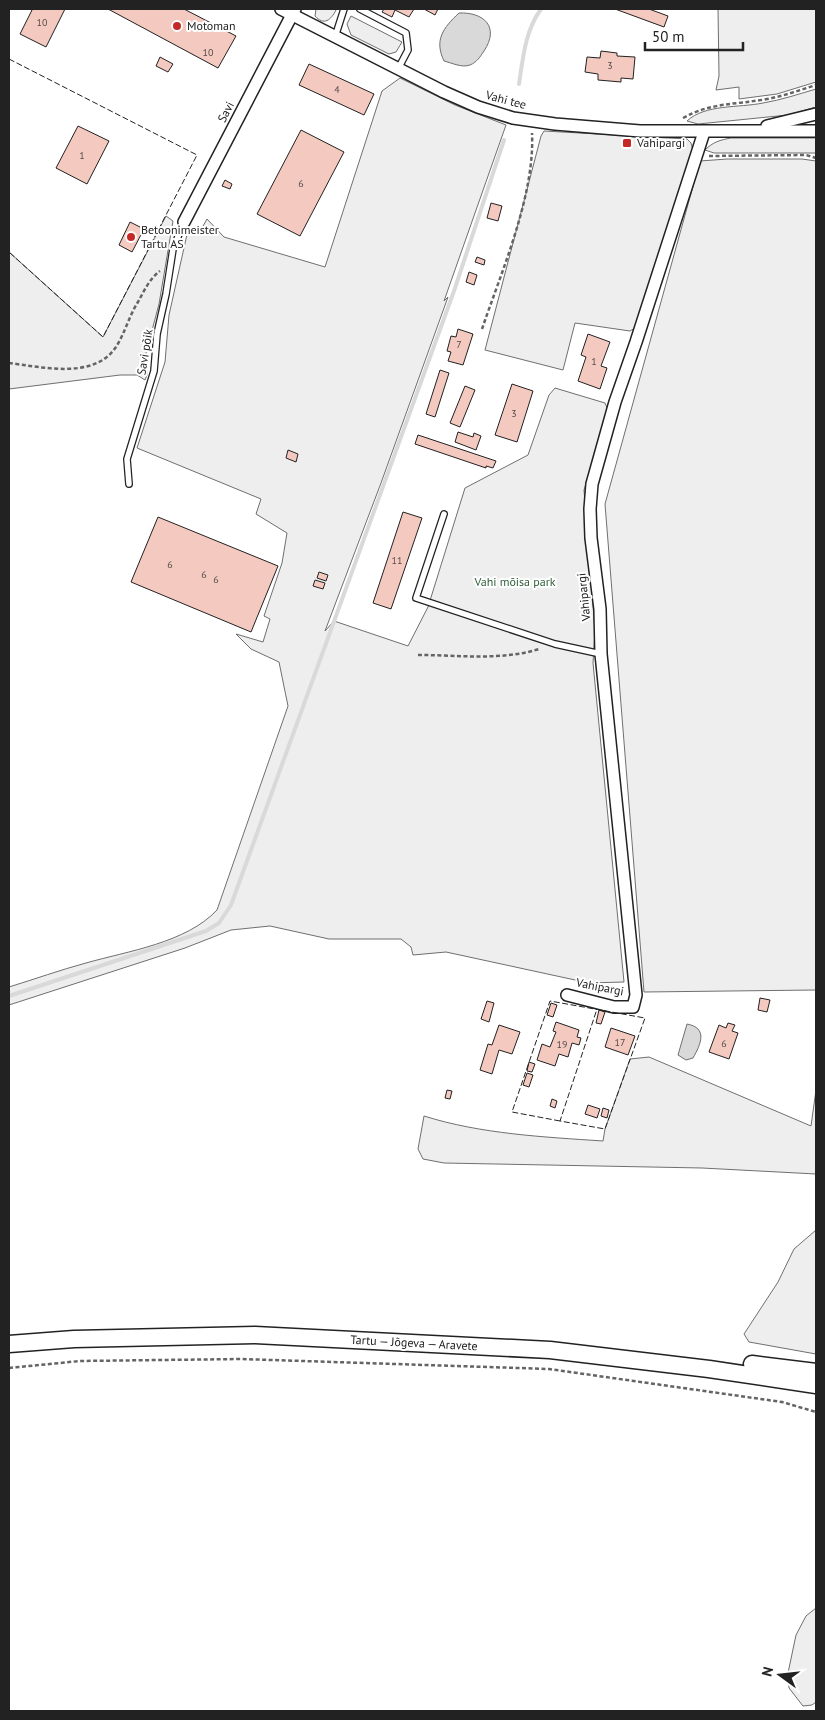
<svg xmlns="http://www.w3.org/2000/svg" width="825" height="1720" font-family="'PT Sans',sans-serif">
	<rect width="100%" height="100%" fill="#fff"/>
	<!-- green -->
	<g fill="#eee" stroke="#6f6f6f">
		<path d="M316 9H333L336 10C331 20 324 26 315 16Z"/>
		<polygon points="718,9 816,9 816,82 777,94 739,99 739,87 716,90 719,76"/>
		<polygon points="351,16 402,42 396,52 389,54 351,35 347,24"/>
		<path d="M400 78 455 105 506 125 444 301 448 297 381 483 325 631 334 621 408 646 428 607 465 488 528 455 549 395 555 388 605 403 608 410 584 490 595 631 593 663 624 982 589 983 446 952 413 955 411 947 401 939H329L270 926 231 930 185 948 9 1005V987C35 979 60 970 86 963 128 951 186 943 217 910L288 706 279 662 251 649 236 634 263 642 270 619 264 616 282 563 287 533 256 514 261 499 137 448 165 362 169 315 188 230 198 235 207 219 224 237 325 267 382 91Z"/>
		<path d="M816 89V107L788 115 698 124 687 121C705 104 739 108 763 103 781 100 799 94 816 89Z"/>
		<polygon points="544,131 687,139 691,143 694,154 635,328 630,331 575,323 563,370 485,350 541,136"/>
		<path d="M731 138H816V153H714L705 150C713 142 720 140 731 138Z"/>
		<polygon points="727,159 802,159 816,161 816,990 644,992 605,504 700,161"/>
		<polygon points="166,216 173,221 159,304 146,353 147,375 145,380 137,375 120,375 9,389 9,252 103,337"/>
		<path d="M649 1057 811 1126 816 1090V1174L702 1168 444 1163 423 1159 418 1149 424 1116C481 1134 544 1137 603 1141L605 1129 630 1059Z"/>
		<polygon points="816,1230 816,1354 749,1342 744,1334 778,1282 794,1249"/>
		<polygon points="816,1608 816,1702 812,1705 803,1706 789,1688 788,1673 796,1635 806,1616"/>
	</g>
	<!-- water -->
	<g fill="#d9d9d9" stroke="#6f6f6f">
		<path d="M459 13C484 12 500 27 484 51 480 57 477 62 470 65 462 68 452 63 444 61 434 40 443 28 459 13Z"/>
		<path d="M687 1024C708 1028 701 1044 693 1058L686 1060 678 1055Z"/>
	</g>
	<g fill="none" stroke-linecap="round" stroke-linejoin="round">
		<!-- stream -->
		<g stroke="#d9d9d9" stroke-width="4">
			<path d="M519 84C523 58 525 31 541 9"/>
			<polyline points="9,996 206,931 219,923 231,905 454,291 504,140"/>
		</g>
	</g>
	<!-- building -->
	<g fill="#f3c9c0" stroke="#222">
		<polygon points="29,9 65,9 46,47 20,34 32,10"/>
		<polygon points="108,9 184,9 236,36 218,68"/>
		<polygon points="384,9 414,9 409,17 395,10 392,17 382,12"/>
		<polygon points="424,9 438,9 435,15"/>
		<polygon points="615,9 649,9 668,16 664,27"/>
		<polygon points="601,51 617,53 617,56 635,57 633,79 621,78 621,82 598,80 598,74 585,72 587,57 600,58"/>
		<polygon points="160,57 173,64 168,72 156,66"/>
		<polygon points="309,64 374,94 364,115 299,85"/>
		<polygon points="78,126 109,141 87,184 56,168"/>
		<polygon points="301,130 344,152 300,236 257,214"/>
		<polygon points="225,180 232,184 230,189 222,186"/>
		<polygon points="491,203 502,206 498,221 487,218"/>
		<polygon points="130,222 144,229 132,252 119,245"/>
		<polygon points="477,257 485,260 484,265 475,262"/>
		<polygon points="469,272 477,275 474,285 466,282"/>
		<polygon points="458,329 473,334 463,365 448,361 451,352 447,351 451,336 456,337"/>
		<polygon points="588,334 610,342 601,366 607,368 600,389 578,381 586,357 581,355"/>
		<polygon points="440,370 449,373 435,417 426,414"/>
		<polygon points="512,384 533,391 517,442 495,435"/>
		<polygon points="465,386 475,390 460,427 450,423"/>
		<polygon points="458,432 473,437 474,433 481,436 476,450 455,442"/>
		<polygon points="418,435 496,461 493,468 486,466 486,468 415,444"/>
		<polygon points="288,450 298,454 296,462 286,458"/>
		<polygon points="403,512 422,518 391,609 373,603"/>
		<polygon points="158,517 278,566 251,632 131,582"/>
		<polygon points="319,572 328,575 326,581 317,578"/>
		<polygon points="315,580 325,583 323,589 313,586"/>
		<polygon points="760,998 770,1000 767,1012 758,1010"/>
		<polygon points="487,1001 494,1003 489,1022 481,1019"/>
		<polygon points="551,1003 557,1005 553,1017 547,1015"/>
		<polygon points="599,1010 605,1012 601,1024 596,1023"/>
		<polygon points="556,1022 579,1030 577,1037 581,1038 579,1045 572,1043 568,1057 559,1054 555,1066 537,1060 542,1044 550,1047 556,1032 553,1031"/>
		<polygon points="728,1023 735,1025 732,1031 738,1033 729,1059 709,1052 719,1025 726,1028"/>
		<polygon points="499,1025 520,1032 512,1054 499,1050 492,1074 480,1070 488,1044 492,1045"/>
		<polygon points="611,1028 635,1036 628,1055 605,1047"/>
		<polygon points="529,1062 535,1064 532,1072 527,1071"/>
		<polygon points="527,1073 533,1075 529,1087 523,1085"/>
		<polygon points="447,1090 452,1091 450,1099 445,1098"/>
		<polygon points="552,1099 557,1101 555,1108 550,1106"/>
		<polygon points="588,1105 600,1109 597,1118 585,1114"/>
		<polygon points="603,1108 609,1110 607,1118 601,1116"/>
	</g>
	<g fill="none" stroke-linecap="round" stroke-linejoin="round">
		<defs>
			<g id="service">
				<polyline points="360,9 406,33 408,50 398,69"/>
				<polyline points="335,37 344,9"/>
				<polyline points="129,484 127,459 154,371 157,334 166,294 173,249 184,222"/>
				<polyline points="444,514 416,598 555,644 601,654"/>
			</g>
			<g id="minor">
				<polyline points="281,9 444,92 478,107 513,118 555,124 640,131 816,131"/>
				<polyline points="767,126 816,114"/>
				<polyline points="184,222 295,9"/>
				<polyline points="567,995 614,1007 633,1007 636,995 601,654 600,609 591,538 590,509 592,484 615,402 636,342 704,132"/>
			</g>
			<g id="secondary">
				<polyline points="9,1344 74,1339 255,1335 550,1350 709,1369 816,1385"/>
				<polyline points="752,1364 816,1372"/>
			</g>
		</defs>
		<!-- service casing -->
		<use href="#service" stroke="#222" stroke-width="8"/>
		<!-- minor casing -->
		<use href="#minor" stroke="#222" stroke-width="14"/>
		<!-- secondary casing -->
		<use href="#secondary" stroke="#222" stroke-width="19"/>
		<!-- path -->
		<g stroke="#646464" stroke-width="2.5" stroke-dasharray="4 2.5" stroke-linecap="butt">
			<path d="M683 118C712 102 735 105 767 99 784 96 800 90 816 85"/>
			<polyline points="709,156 806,155 816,158"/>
			<path d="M482 329C502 270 535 195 532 133"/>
			<path d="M9 363C42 367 94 380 116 347 125 333 129 316 138 302 144 291 150 278 160 271"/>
			<path d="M418 655C457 655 501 661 539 649"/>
			<polyline points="9,1368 80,1361 241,1359 549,1369 782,1402 816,1412"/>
		</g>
		<!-- service -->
		<use href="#service" stroke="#fff" stroke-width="5.5"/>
		<!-- minor -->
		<use href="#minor" stroke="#fff" stroke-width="11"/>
		<!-- secondary -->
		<use href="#secondary" stroke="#fff" stroke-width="16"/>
		<!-- fence -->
		<g stroke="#222" stroke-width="1" stroke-dasharray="6 2.5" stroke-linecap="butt">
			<polyline points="9,59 197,155 103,337 9,252"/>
			<polyline points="560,1121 512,1112 550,1001 645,1018 605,1129 560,1121 597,1009"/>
		</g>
	</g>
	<!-- markers -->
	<g fill="#c62828" stroke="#fff" stroke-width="2">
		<circle cx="177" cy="26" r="5"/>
		<rect x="622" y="138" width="10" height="10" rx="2.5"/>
		<circle cx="131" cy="237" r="5"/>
	</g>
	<g text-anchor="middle" stroke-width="4" stroke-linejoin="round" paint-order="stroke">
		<!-- number labels -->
		<g font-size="10" fill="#564c4a">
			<text x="42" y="26">10</text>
			<text x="208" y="56">10</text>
			<text x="610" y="69">3</text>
			<text x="337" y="93">4</text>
			<text x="82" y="159">1</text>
			<text x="301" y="187">6</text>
			<text x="459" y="348">7</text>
			<text x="594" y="365">1</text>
			<text x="514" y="417">3</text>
			<text x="397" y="564">11</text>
			<text x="170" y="568">6</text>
			<text x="204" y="578">6</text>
			<text x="216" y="583">6</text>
			<text x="620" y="1046">17</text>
			<text x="724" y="1047">6</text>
			<text x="562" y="1048">19</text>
		</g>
		<!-- poi labels -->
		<g font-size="12" fill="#222" stroke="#fff" text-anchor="start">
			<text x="187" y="30">Motoman</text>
			<text x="637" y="147">Vahipargi</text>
			<text x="141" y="234">Betoonimeister<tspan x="141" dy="14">Tartu AS</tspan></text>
		</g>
		<!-- street labels -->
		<g font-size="12" fill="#222" stroke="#fff">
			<text transform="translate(506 100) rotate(15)" y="4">Vahi tee</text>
			<text transform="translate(226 112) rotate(-63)" y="4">Savi</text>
			<text transform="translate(145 352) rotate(-81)" y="4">Savi põik</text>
			<text transform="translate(584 597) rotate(-96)" y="4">Vahipargi</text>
			<text transform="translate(600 987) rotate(11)" y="4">Vahipargi</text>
			<text transform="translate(414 1343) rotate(3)" y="4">Tartu — Jõgeva — Aravete</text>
		</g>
		<!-- park labels -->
		<g font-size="12" fill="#2f5e38" stroke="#fff">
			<text x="515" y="586">Vahi mõisa park</text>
		</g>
	</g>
	<!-- border -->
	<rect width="825" height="1720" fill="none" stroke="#222222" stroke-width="20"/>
	<!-- north arrow -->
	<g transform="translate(780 1675) rotate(285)" stroke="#ffffff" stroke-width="4" paint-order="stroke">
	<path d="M0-4L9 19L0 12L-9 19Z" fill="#222222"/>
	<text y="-8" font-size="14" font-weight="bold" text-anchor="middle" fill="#222222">N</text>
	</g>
	<!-- scale -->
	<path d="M645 42v8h98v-8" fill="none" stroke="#222222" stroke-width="2.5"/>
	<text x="652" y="42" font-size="15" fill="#222222" stroke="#ffffff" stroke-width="4" paint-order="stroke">50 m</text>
</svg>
